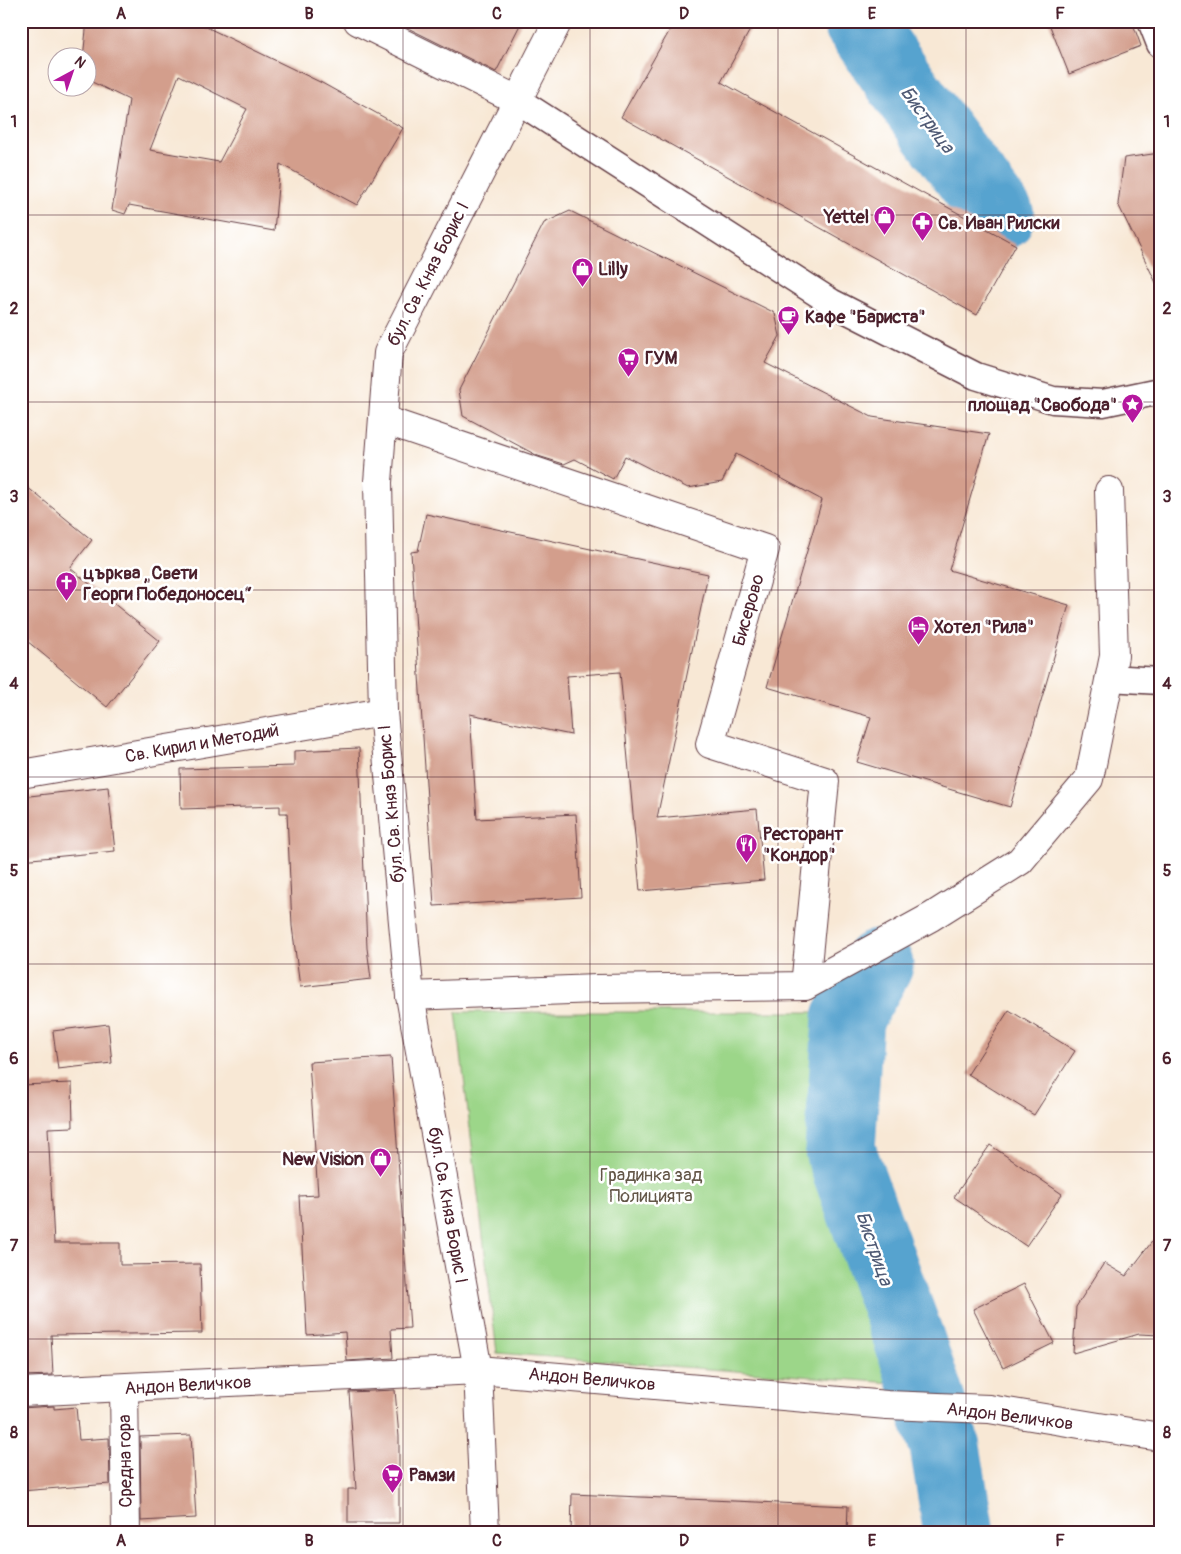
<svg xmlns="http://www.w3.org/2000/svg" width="1181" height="1554" font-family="Pangolin,sans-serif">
	<rect width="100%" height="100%" fill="#fff"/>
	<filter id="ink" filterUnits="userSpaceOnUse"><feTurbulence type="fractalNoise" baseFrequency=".02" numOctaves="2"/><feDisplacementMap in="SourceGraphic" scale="10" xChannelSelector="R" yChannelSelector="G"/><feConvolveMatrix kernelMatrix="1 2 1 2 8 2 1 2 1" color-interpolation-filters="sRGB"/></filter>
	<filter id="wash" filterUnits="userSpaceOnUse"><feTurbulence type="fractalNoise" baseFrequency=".0096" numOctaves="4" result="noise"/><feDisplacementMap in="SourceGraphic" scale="20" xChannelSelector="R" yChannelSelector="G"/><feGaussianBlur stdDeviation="1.12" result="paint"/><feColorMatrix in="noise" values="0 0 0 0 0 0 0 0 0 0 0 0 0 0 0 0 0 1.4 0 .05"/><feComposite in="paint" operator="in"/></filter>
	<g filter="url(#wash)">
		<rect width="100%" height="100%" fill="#f8e8d5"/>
		<!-- green -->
		<polygon fill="#9cd689" stroke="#737a5a" points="456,1012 837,1012 825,1183 864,1261 906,1384 497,1353"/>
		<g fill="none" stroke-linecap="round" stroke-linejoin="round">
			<!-- river -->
			<g stroke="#56a3cf" stroke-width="71">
				<polyline points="858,21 913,100 999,216"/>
				<polyline points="878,965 848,1018 840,1150 909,1339 945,1447 959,1533"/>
			</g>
		</g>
		<g id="blocks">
			<!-- building -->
			<g fill="#d39e8c" fill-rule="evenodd">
				<path d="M87 21H194L322 83 403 128 357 205 280 164 274 231 129 205 125 214 112 210 129 100 88 80V58H83ZM179 75 247 109 219 162 150 150Z"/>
				<polygon points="394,21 522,21 496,72"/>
				<polygon points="675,21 755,21 721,82 1016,245 977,315 621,117"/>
				<polygon points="1048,21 1132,21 1141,46 1069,74"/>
				<polygon points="1160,153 1160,291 1118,204 1124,158"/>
				<polygon points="570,211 775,313 780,336 765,363 872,417 989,434 949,570 1069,605 1010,807 857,762 871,717 767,687 822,500 736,454 722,482 688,488 625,456 613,479 575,459 564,464 538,456 463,416 459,390 544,223"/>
				<polygon points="21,482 92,540 70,568 160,641 107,707 21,636"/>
				<polygon points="426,514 708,574 657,818 757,809 764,880 640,891 620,672 567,676 571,735 470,714 477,819 576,814 581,897 434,906 411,552 418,551"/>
				<polygon points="359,748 367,948 371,979 300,987 292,926 287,813 280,813 280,806 181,809 180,769 294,766 294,751"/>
				<polygon points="108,787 115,851 21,860 21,797"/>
				<polygon points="1009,1010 1075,1051 1034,1115 968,1074"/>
				<polygon points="108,1024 112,1063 58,1069 53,1031"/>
				<polygon points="391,1057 410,1328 391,1329 393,1358 347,1361 345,1332 307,1335 299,1196 318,1195 309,1062"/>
				<polygon points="72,1083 73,1127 48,1128 54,1243 120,1243 120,1265 200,1264 202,1333 51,1335 53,1375 21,1376 21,1085"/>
				<polygon points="990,1145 1062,1194 1026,1246 954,1197"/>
				<polygon points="1160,1231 1160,1335 1139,1334 1073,1353 1076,1307 1104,1263 1126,1276"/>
				<polygon points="1024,1284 1054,1343 1003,1368 973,1309"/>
				<polygon points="395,1390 399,1437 399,1523 348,1523 348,1489 356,1489 349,1392"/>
				<polygon points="54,1406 54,1409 76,1407 79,1440 109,1438 110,1484 21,1491 21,1408"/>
				<polygon points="191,1435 196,1518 141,1521 140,1437"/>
				<polygon points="572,1494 848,1506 847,1533 571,1533"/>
			</g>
		</g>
	</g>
	<g filter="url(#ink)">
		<use href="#blocks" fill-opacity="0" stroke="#643d44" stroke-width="1"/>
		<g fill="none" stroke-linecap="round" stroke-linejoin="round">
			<defs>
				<g id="pedestrian">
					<polyline points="1151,21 1160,44"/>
					<polyline points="517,100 831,302 976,376 1053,400 1103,403 1160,391"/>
					<polyline points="1109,678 1160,681"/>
				</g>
				<g id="minor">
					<polyline points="384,420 765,549 710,744 825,781 805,986"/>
					<polyline points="21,774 383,712"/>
					<polyline points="410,996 597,989 805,986 931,917 1020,861 1089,779 1114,656 1109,491"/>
					<polyline points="124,1388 126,1533"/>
					<polyline points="21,1392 478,1370 887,1405 989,1409 1160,1437"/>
				</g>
				<g id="tertiary">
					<polyline points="358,21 517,100"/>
					<polyline points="485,1533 478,1370 410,996 383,712 378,482 388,353 558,21"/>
				</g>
			</defs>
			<!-- pedestrian casing -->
			<use href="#pedestrian" stroke="#643d44" stroke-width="29"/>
			<!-- minor casing -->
			<use href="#minor" stroke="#643d44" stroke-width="30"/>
			<!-- tertiary casing -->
			<use href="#tertiary" stroke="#643d44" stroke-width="30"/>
			<!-- pedestrian -->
			<use href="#pedestrian" stroke="#fff" stroke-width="26"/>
			<!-- minor -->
			<use href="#minor" stroke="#fff" stroke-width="28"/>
			<!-- tertiary -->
			<use href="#tertiary" stroke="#fff" stroke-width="28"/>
		</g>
	</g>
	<!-- grid -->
	<path fill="none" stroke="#4a1f2b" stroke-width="1" stroke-opacity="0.55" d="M215 21V1533M403 21V1533M590 21V1533M778 21V1533M966 21V1533M21 215H1160M21 402H1160M21 590H1160M21 777H1160M21 964H1160M21 1152H1160M21 1339H1160"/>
	<!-- icons -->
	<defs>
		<symbol id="shop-pin" viewBox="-11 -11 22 30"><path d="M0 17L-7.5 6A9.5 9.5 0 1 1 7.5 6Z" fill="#b5179e" stroke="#fff"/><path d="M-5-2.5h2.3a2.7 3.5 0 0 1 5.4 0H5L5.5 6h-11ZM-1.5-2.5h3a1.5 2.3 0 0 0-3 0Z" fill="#fff"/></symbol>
		<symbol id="pharmacy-pin" viewBox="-11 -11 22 30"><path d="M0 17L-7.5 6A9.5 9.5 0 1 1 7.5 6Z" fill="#b5179e" stroke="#fff"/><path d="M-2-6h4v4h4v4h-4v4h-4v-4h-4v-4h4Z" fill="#fff"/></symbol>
		<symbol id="cafe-pin" viewBox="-11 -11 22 30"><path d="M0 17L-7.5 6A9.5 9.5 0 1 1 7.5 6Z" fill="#b5179e" stroke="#fff"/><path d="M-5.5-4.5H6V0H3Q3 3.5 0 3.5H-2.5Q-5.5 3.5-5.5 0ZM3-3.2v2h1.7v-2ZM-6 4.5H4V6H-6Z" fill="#fff"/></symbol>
		<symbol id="supermarket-pin" viewBox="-11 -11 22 30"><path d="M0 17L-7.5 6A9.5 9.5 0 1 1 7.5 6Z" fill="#b5179e" stroke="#fff"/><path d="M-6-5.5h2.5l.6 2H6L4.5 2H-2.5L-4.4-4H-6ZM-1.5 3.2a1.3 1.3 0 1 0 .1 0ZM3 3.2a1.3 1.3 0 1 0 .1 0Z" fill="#fff"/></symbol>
		<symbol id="sight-pin" viewBox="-11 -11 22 30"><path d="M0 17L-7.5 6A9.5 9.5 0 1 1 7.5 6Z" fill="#b5179e" stroke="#fff"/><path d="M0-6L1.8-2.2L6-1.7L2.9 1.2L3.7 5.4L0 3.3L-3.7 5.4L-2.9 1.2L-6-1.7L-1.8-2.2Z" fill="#fff"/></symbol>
		<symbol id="church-pin" viewBox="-11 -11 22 30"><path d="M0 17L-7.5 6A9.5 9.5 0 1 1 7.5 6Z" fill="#b5179e" stroke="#fff"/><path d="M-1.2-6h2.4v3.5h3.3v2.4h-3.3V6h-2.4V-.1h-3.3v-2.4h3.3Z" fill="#fff"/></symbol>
		<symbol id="hotel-pin" viewBox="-11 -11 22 30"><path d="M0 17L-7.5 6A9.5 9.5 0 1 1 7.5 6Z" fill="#b5179e" stroke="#fff"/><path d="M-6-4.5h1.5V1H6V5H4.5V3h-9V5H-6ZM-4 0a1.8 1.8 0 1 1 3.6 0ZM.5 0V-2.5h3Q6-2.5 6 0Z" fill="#fff"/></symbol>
		<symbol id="restaurant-pin" viewBox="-11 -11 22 30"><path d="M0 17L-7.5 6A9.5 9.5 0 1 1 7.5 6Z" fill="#b5179e" stroke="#fff"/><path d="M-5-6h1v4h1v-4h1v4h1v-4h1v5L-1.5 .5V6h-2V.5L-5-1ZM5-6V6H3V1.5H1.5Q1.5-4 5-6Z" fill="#fff"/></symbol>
	</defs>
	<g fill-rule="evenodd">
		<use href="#shop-pin" x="872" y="204" width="25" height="34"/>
		<use href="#pharmacy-pin" x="910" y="210" width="25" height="34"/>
		<use href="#shop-pin" x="570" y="256" width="25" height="34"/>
		<use href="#cafe-pin" x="776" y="304" width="25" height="34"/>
		<use href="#supermarket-pin" x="616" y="346" width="25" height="34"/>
		<use href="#sight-pin" x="1120" y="392" width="25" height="34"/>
		<use href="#church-pin" x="54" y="570" width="25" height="34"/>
		<use href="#hotel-pin" x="906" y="614" width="25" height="34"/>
		<use href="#restaurant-pin" x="734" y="832" width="25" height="34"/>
		<use href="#shop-pin" x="368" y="1146" width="25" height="34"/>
		<use href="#supermarket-pin" x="380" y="1462" width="25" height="34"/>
	</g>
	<g text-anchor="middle" stroke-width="5" stroke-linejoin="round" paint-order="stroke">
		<!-- poi labels -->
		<g font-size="18" font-weight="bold" fill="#4a1f2b" stroke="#fff" text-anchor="start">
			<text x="869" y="223" text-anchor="end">Yettel</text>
			<text x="938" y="229">Св. Иван Рилски</text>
			<text x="598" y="275">Lilly</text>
			<text x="805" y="323">Кафе "Бариста"</text>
			<text x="645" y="364">ГУМ</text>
			<text x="1117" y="411" text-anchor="end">площад "Свобода"</text>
			<text x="83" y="579">църква „Свети<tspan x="83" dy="21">Георги Победоносец“</tspan></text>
			<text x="934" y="633">Хотел "Рила"</text>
			<text x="763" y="840">Ресторант<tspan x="763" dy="21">"Кондор"</tspan></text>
			<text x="364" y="1165" text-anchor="end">New Vision</text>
			<text x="409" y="1481">Рамзи</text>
		</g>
		<!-- street labels -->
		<g font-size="18" fill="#4a1f2b" stroke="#fff">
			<text transform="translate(428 274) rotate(-63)" y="6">бул. Св. Княз Борис I</text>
			<text transform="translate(748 610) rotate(-74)" y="6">Бисерово</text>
			<text transform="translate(202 743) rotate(-10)" y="6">Св. Кирил и Методий</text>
			<text transform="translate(391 804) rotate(-95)" y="6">бул. Св. Княз Борис I</text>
			<text transform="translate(448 1205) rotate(80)" y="6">бул. Св. Княз Борис I</text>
			<text transform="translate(592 1379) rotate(5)" y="6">Андон Величков</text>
			<text transform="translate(188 1385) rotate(-3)" y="6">Андон Величков</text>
			<text transform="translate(1010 1416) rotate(7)" y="6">Андон Величков</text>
			<text transform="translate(125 1461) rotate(-91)" y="6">Средна гора</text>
		</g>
		<!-- park labels -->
		<g font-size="18" fill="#635647" stroke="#fff">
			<text x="651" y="1181">Градинка зад<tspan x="651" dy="21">Полицията</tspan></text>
		</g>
		<!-- water labels -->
		<g font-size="19" font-style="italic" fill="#4f5a75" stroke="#fff">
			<text transform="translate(928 119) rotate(54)" y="7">Бистрица</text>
			<text transform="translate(875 1248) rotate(71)" y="7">Бистрица</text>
		</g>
	</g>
	<!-- margin -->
	<rect width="1181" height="1554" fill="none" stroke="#fff" stroke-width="55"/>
	<!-- north arrow -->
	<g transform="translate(72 72) rotate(40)"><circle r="24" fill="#ffffff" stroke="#b7a5aa"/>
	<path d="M0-4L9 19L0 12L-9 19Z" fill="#b5179e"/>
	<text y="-8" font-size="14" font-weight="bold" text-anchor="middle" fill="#4a1f2b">N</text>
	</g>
	<rect x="28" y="28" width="1126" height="1498" fill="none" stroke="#4a1f2b" stroke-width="2"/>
	<g font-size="16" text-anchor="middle" font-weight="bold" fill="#4a1f2b">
		<text x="121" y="19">A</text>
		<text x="309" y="19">B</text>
		<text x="497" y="19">C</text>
		<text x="684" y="19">D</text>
		<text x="872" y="19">E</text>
		<text x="1060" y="19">F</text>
		<text x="14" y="127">1</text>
		<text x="1167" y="127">1</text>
		<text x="14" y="314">2</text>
		<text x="1167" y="314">2</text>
		<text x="14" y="502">3</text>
		<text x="1167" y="502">3</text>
		<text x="14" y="689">4</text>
		<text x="1167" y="689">4</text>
		<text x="14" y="876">5</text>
		<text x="1167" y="876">5</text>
		<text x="14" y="1064">6</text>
		<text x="1167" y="1064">6</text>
		<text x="14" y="1251">7</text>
		<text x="1167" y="1251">7</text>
		<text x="14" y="1438">8</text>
		<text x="1167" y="1438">8</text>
		<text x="121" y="1546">A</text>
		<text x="309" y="1546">B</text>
		<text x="497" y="1546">C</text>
		<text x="684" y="1546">D</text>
		<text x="872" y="1546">E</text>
		<text x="1060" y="1546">F</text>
	</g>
</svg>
